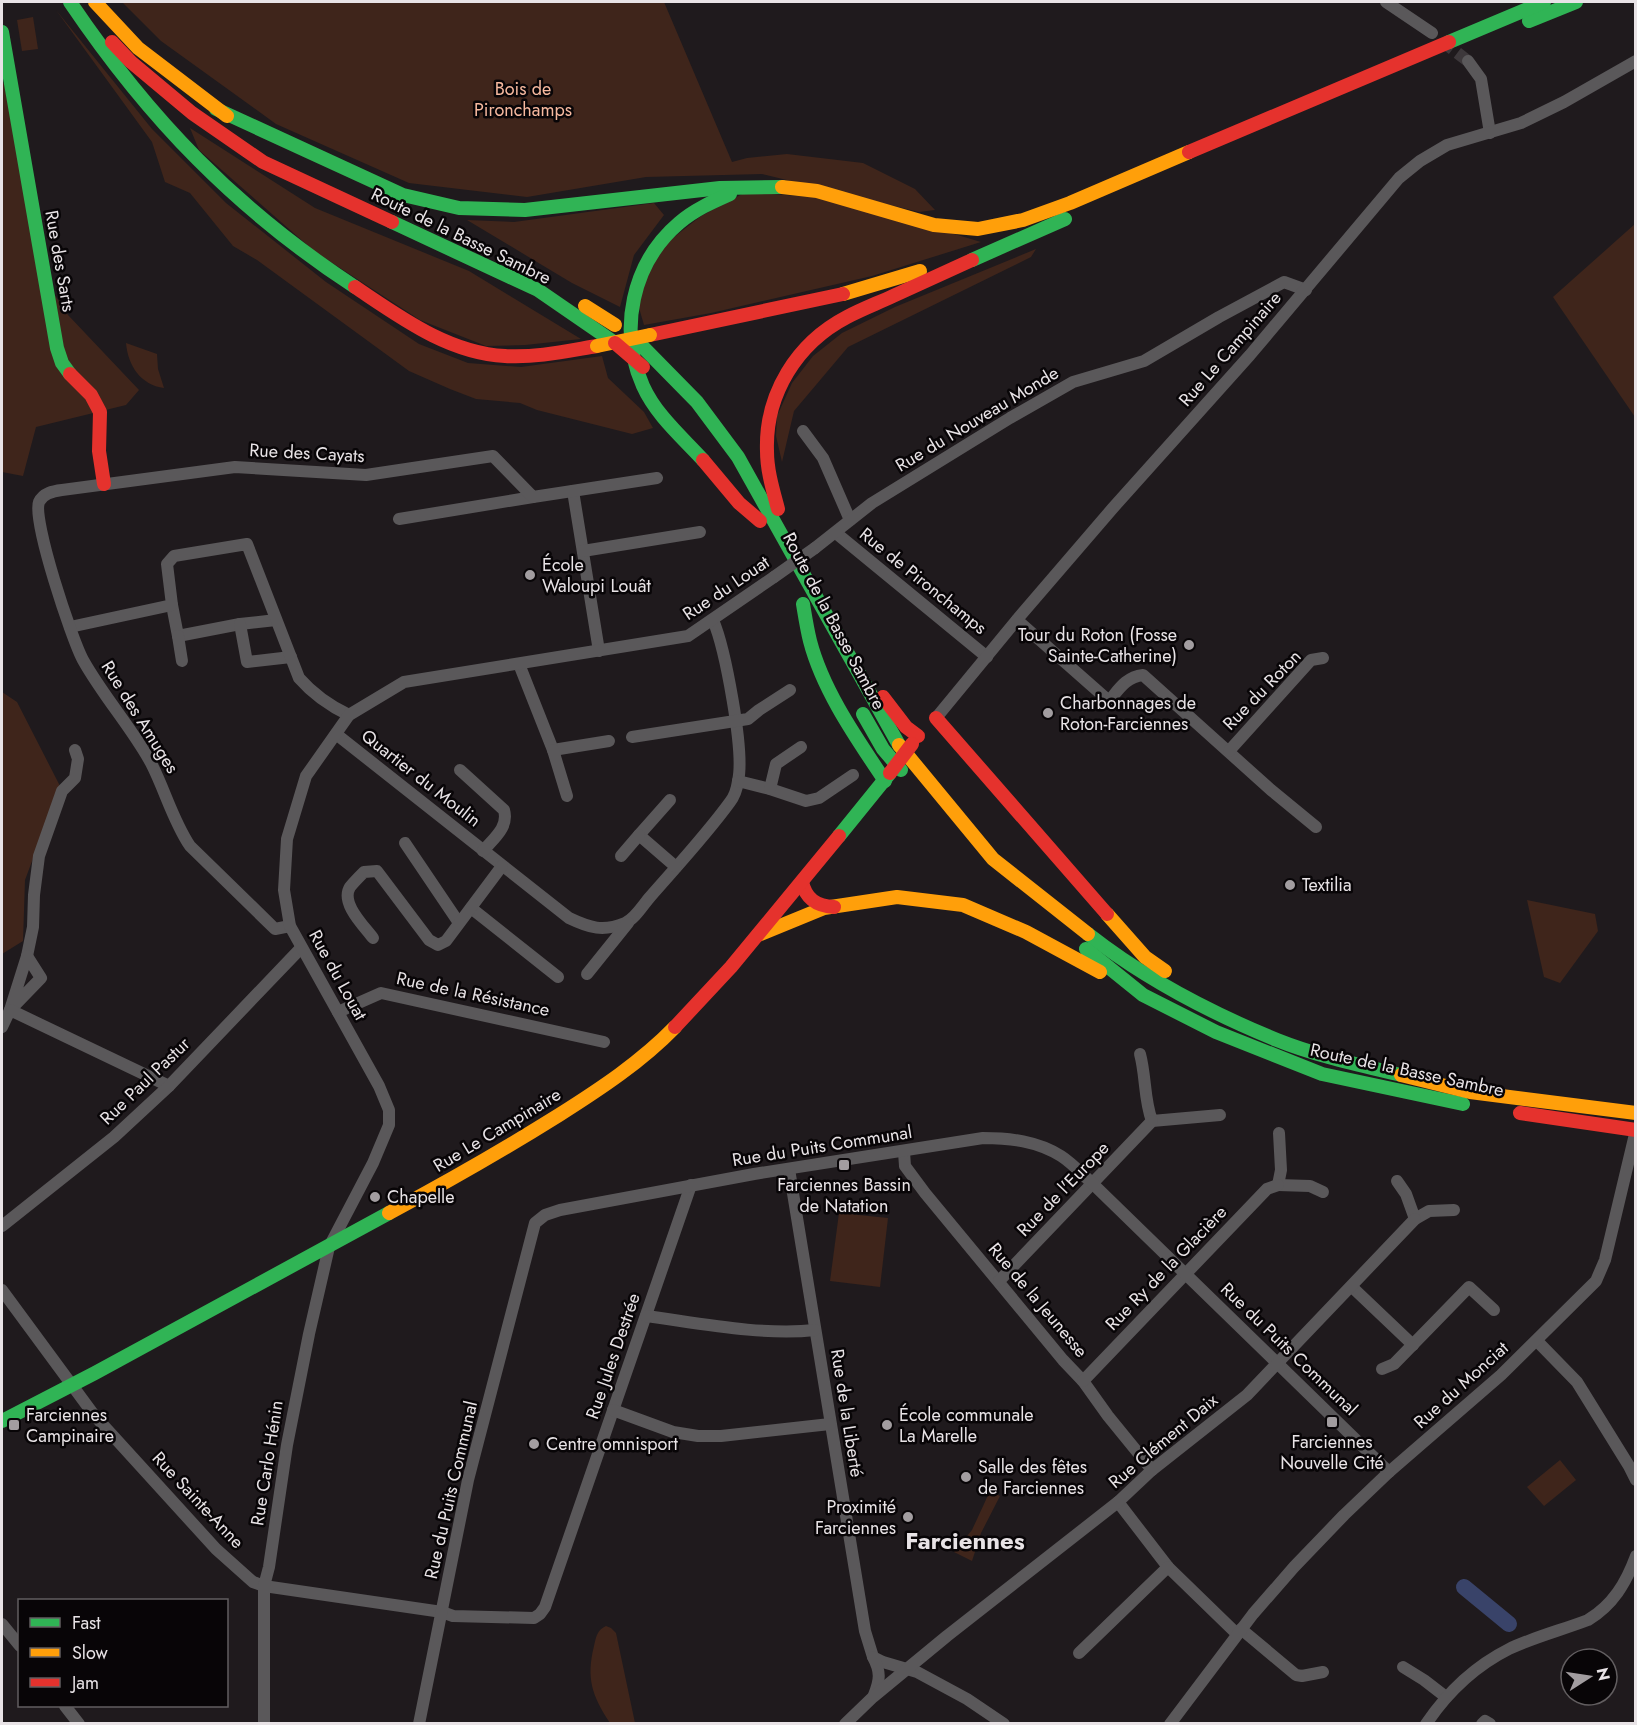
<svg xmlns="http://www.w3.org/2000/svg" width="1637" height="1725" font-family="Jost,sans-serif">
	<rect width="100%" height="100%" fill="#1f1a1d"/>
	<!-- green -->
	<g fill="#3f251b">
		<polygon points="122,2 664,2 732,162 747,158 787,154 863,163 915,189 935,210 919,212 762,174 646,177 527,197 409,183 276,124 161,41"/>
		<polygon points="56,10 152,129 226,203 326,282 419,344 468,363 521,367 602,356 608,378 644,412 653,428 632,434 537,410 520,403 476,399 450,389 409,371 257,260 233,246 190,193 165,182 152,142"/>
		<polygon points="33,17 38,49 22,51 17,20"/>
		<polygon points="4,83 39,271 68,315 139,390 126,405 36,427 23,476 2,472 2,84"/>
		<polygon points="190,128 315,208 469,271 581,339 525,345 486,346 420,320 314,251 199,150"/>
		<polygon points="746,192 837,199 981,242 872,276 711,313 644,325 637,301 660,248 701,216"/>
		<polygon points="654,203 664,215 634,255 620,307 572,283 467,220 514,222"/>
		<polygon points="1635,224 1635,417 1553,297"/>
		<polygon points="1036,249 1031,257 848,347 794,411 782,462 776,436 777,416 792,383 813,356 842,333 895,307"/>
		<path d="M126 343 157 354 158 369 164 388C141 385 128 366 126 343Z"/>
		<polygon points="2,692 17,702 60,786 25,880 23,941 2,954"/>
		<polygon points="1527,900 1595,914 1598,931 1560,983 1544,977"/>
		<polygon points="839,1213 888,1218 880,1287 830,1281"/>
		<polygon points="1560,1460 1576,1480 1544,1506 1527,1487"/>
		<polygon points="990,1491 1000,1496 981,1533 972,1561 954,1552 972,1530"/>
		<path d="M606 1626 611 1628 616 1633 635 1723H610C592 1696 586 1678 594 1646 596 1637 597 1630 606 1626Z"/>
	</g>
	<g fill="none" stroke-linecap="round" stroke-linejoin="round">
		<!-- river -->
		<polyline stroke="#394369" stroke-width="16" points="1464,1587 1509,1624"/>
		<!-- street-tunnel -->
		<polyline stroke="#3d383b" stroke-width="12" stroke-dasharray="12 6" stroke-linecap="butt" points="1443,42 1468,61"/>
		<!-- street -->
		<g stroke="#5a585a" stroke-width="12">
			<polyline points="1386,2 1432,33"/>
			<polyline points="1468,61 1481,79 1490,133"/>
			<polyline points="803,431 823,458 850,520"/>
			<polyline points="573,491 599,651"/>
			<polyline points="399,519 533,497"/>
			<polyline points="836,533 987,657"/>
			<polyline points="815,548 872,503 1010,418 1073,382 1144,361 1219,317 1284,282 1306,290"/>
			<polyline points="583,551 700,532"/>
			<polyline points="172,605 178,636 240,624 276,620"/>
			<path d="M1017 620 1109 701C1119 689 1126 677 1143 675L1271 790 1316 827"/>
			<polyline points="240,624 247,662 291,657"/>
			<path d="M70 627 172 605 167 564 174 556 247 544 299 678C313 694 330 706 349 715"/>
			<polyline points="178,636 182,661"/>
			<polyline points="519,664 553,750 609,741"/>
			<polyline points="936,718 1020,616 1112,509 1250,355 1399,178 1420,161 1447,145 1521,123 1564,102 1636,61"/>
			<path d="M336 734 569 918C590 928 603 932 625 923 635 919 643 905 650 897 677 866 706 835 730 802 734 797 737 788 738 781 745 752 725 648 713 620"/>
			<polyline points="632,737 748,719 759,710 790,690"/>
			<polyline points="553,750 567,796"/>
			<polyline points="1229,751 1311,660 1323,658"/>
			<path d="M460 770 504 810C509 827 494 838 483 851"/>
			<polyline points="738,781 770,789 806,801 819,798 853,775"/>
			<polyline points="770,789 776,764 801,747"/>
			<polyline points="670,800 639,835 676,867"/>
			<polyline points="405,843 459,923"/>
			<polyline points="621,856 639,835"/>
			<polyline points="471,908 558,977"/>
			<path d="M290 926 275 929 190 846C173 821 165 790 151 763 132 728 103 696 83 660 72 640 32 520 39 502 43 493 53 491 62 490L235 467 366 475 493 456 533 497 657 478"/>
			<path d="M373 938C364 926 340 903 350 887 354 882 359 877 364 872L377 871 429 940 438 945 446 941 502 866"/>
			<polyline points="27,956 33,927 34,895 39,856 62,791 75,778 78,759 75,750"/>
			<polygon points="27,956 41,978 10,1010"/>
			<polyline points="587,974 628,923"/>
			<polyline points="338,1012 381,993 604,1042"/>
			<polyline points="2,1027 10,1010 169,1086"/>
			<path d="M1140 1054C1146 1076 1144 1100 1152 1121L1220 1115"/>
			<polyline points="1279,1133 1281,1170 1278,1185 1310,1186 1323,1192"/>
			<polyline points="904,1152 905,1166 925,1193 1063,1360 1083,1381 1108,1416 1152,1470"/>
			<polyline points="789,1169 865,1631 873,1657 883,1662 917,1672 967,1699 1004,1724"/>
			<polyline points="1397,1181 1406,1194 1415,1219 1429,1211 1454,1210"/>
			<polyline points="2,1226 114,1137 169,1086 301,948"/>
			<polyline points="999,1281 1152,1121"/>
			<polyline points="1352,1287 1413,1345"/>
			<polyline points="2,1290 94,1415 216,1549 253,1582 264,1586 442,1612 453,1616 534,1618 540,1614 545,1607 691,1185"/>
			<path d="M646 1316C698 1323 763 1336 815 1330"/>
			<polyline points="1537,1341 1577,1382 1629,1466 1636,1480"/>
			<polyline points="1382,1369 1394,1364 1469,1287 1494,1310"/>
			<polyline points="1083,1381 1267,1189 1278,1185"/>
			<polyline points="613,1410 673,1432 698,1436 721,1436 830,1424"/>
			<polyline points="1118,1502 1168,1567 1237,1634"/>
			<polyline points="2,1624 20,1646"/>
			<polyline points="1241,1629 1296,1675 1302,1676 1323,1672"/>
			<polyline points="1079,1653 1168,1567"/>
			<path d="M873 1657C881 1672 880 1680 874 1695"/>
			<polyline points="1403,1667 1424,1680 1446,1697"/>
			<polyline points="65,1706 79,1724"/>
			<polyline points="264,1724 264,1586 269,1567 287,1445 309,1334 329,1247 373,1163 389,1125 389,1110 379,1086 290,926 284,890 287,839 306,776 349,715 404,682 688,636 774,577"/>
			<path d="M419 1724 468 1480 535 1223 545 1215 560 1210 754 1174 983 1138C1010 1138 1037 1141 1061 1156 1072 1163 1083 1175 1093 1184L1389 1472"/>
			<polyline points="845,1724 873,1697 947,1636 1118,1502 1152,1470 1247,1395 1415,1219"/>
			<polyline points="1170,1724 1253,1614 1294,1567 1344,1515 1389,1472 1501,1375 1596,1281 1605,1260 1636,1130"/>
			<path d="M1426 1724C1447 1693 1475 1666 1509 1649 1534 1637 1562 1630 1588 1620 1613 1605 1626 1583 1636 1556"/>
			<polyline points="1482,1724 1485,1721 1490,1724"/>
		</g>
		<!-- fast -->
		<g stroke="#30b455" stroke-width="14">
			<path d="M70 2C149 119 236 209 355 287"/>
			<polyline points="1529,21 1576,2"/>
			<polyline points="2,32 57,348 62,363 70,374"/>
			<polyline points="1449,42 1544,2"/>
			<polyline points="216,109 403,195 459,208 525,210 720,188 782,187"/>
			<polyline points="392,222 538,290 615,343"/>
			<polyline points="972,260 1065,219"/>
			<polyline points="642,346 697,402 738,457 899,745"/>
			<path d="M703 460C682 437 656 415 643 386 618 330 632 263 679 223 694 210 712 202 730 194"/>
			<path d="M803 604C805 616 807 629 810 641 823 691 857 739 885 781"/>
			<polyline points="863,714 883,749 901,770"/>
			<polyline points="839,836 890,773"/>
			<path d="M1088 934C1144 978 1211 1013 1277 1040 1317 1056 1360 1065 1401 1075"/>
			<polyline points="1086,949 1143,995 1216,1032 1322,1074 1463,1104"/>
			<polyline points="2,1421 95,1373 389,1213"/>
		</g>
		<!-- slow -->
		<g stroke="#ff9f0a" stroke-width="14">
			<polyline points="95,2 138,48 227,116"/>
			<polyline points="782,187 817,191 934,225 978,229 1023,220 1070,203 1189,152"/>
			<polyline points="843,294 920,271"/>
			<polyline points="585,306 615,325"/>
			<polyline points="899,745 993,859 1088,934"/>
			<polyline points="1107,914 1145,957 1165,971"/>
			<polyline points="758,935 824,908 897,897 963,905 1026,932 1100,972"/>
			<polyline points="1401,1075 1470,1092 1636,1113"/>
			<path d="M389 1213C447 1182 503 1150 559 1115 600 1089 641 1062 675 1027"/>
		</g>
		<!-- jam -->
		<g stroke="#e5322d" stroke-width="14">
			<polyline points="112,42 131,62 192,113 263,162 392,222"/>
			<polyline points="1189,152 1449,42"/>
			<path d="M355 287C400 317 448 353 505 356 536 358 567 351 597 346"/>
			<polyline points="650,335 843,294"/>
			<polyline points="70,374 91,395 100,412 99,451 104,484"/>
			<polyline points="703,460 739,503 760,521"/>
			<path d="M778 509C773 490 767 471 767 451 765 394 797 343 847 317 862 309 878 303 893 296 919 284 946 272 972 260"/>
			<polyline points="883,697 906,727 918,736"/>
			<polyline points="936,718 1107,914"/>
			<path d="M802 882C806 899 816 906 834 907"/>
			<polyline points="675,1027 731,967 839,836"/>
			<polyline points="1520,1113 1636,1130"/>
		</g>
		<!-- street-bridge -->
		<polyline stroke="#5a585a" stroke-width="12" points="774,577 815,548"/>
		<!-- slow-bridge -->
		<polyline stroke="#ff9f0a" stroke-width="14" points="597,346 650,335"/>
		<!-- jam-bridge -->
		<g stroke="#e5322d" stroke-width="14">
			<polyline points="615,343 643,367"/>
			<polyline points="890,773 912,744"/>
		</g>
	</g>
	<!-- markers -->
	<g fill="#a29da0" stroke="#080507" stroke-width="2">
		<circle cx="530" cy="575" r="6"/>
		<circle cx="1189" cy="645" r="6"/>
		<circle cx="1048" cy="713" r="6"/>
		<circle cx="1290" cy="885" r="6"/>
		<rect x="838" y="1159" width="12" height="12" rx="3"/>
		<circle cx="375" cy="1197" r="6"/>
		<rect x="1326" y="1416" width="12" height="12" rx="3"/>
		<rect x="8" y="1419" width="12" height="12" rx="3"/>
		<circle cx="887" cy="1425" r="6"/>
		<circle cx="534" cy="1444" r="6"/>
		<circle cx="966" cy="1477" r="6"/>
		<circle cx="908" cy="1517" r="6"/>
	</g>
	<g text-anchor="middle" stroke-width="5" stroke-linejoin="round" paint-order="stroke">
		<!-- park labels -->
		<g font-size="18" fill="#f7b99f" stroke="#080507">
			<text x="523" y="95">Bois de<tspan x="523" dy="21">Pironchamps</tspan></text>
		</g>
		<!-- street labels -->
		<g font-size="18" fill="#e8e3e6" stroke="#080507">
			<text transform="translate(461 236) rotate(26)" y="6">Route de la Basse Sambre</text>
			<text transform="translate(60 261) rotate(80)" y="6">Rue des Sarts</text>
			<text transform="translate(1230 349) rotate(-49)" y="6">Rue Le Campinaire</text>
			<text transform="translate(977 419) rotate(-31)" y="6">Rue du Nouveau Monde</text>
			<text transform="translate(307 453) rotate(3)" y="6">Rue des Cayats</text>
			<text transform="translate(923 581) rotate(39)" y="6">Rue de Pironchamps</text>
			<text transform="translate(726 588) rotate(-34)" y="6">Rue du Louat</text>
			<text transform="translate(834 621) rotate(62)" y="6">Route de la Basse Sambre</text>
			<text transform="translate(1262 690) rotate(-46)" y="6">Rue du Roton</text>
			<text transform="translate(140 717) rotate(58)" y="6">Rue des Amuges</text>
			<text transform="translate(421 778) rotate(38)" y="6">Quartier du Moulin</text>
			<text transform="translate(338 975) rotate(61)" y="6">Rue du Louat</text>
			<text transform="translate(473 994) rotate(12)" y="6">Rue de la Résistance</text>
			<text transform="translate(1407 1070) rotate(12)" y="6">Route de la Basse Sambre</text>
			<text transform="translate(145 1081) rotate(-44)" y="6">Rue Paul Pastur</text>
			<text transform="translate(497 1130) rotate(-31)" y="6">Rue Le Campinaire</text>
			<text transform="translate(822 1146) rotate(-9)" y="6">Rue du Puits Communal</text>
			<text transform="translate(1063 1189) rotate(-46)" y="6">Rue de l'Europe</text>
			<text transform="translate(1166 1268) rotate(-46)" y="6">Rue Ry de la Glacière</text>
			<text transform="translate(1038 1300) rotate(50)" y="6">Rue de la Jeunesse</text>
			<text transform="translate(1289 1349) rotate(44)" y="6">Rue du Puits Communal</text>
			<text transform="translate(613 1356) rotate(-71)" y="6">Rue Jules Destrée</text>
			<text transform="translate(1461 1385) rotate(-42)" y="6">Rue du Monciat</text>
			<text transform="translate(847 1413) rotate(81)" y="6">Rue de la Liberté</text>
			<text transform="translate(1163 1441) rotate(-40)" y="6">Rue Clément Daix</text>
			<text transform="translate(267 1463) rotate(-81)" y="6">Rue Carlo Hénin</text>
			<text transform="translate(451 1490) rotate(-77)" y="6">Rue du Puits Communal</text>
			<text transform="translate(198 1500) rotate(47)" y="6">Rue Sainte-Anne</text>
		</g>
		<!-- poi labels -->
		<g font-size="18" fill="#e8e3e6" stroke="#080507" text-anchor="start">
			<text x="542" y="571">École<tspan x="542" dy="21">Waloupi Louât</tspan></text>
			<text x="1177" y="641" text-anchor="end">Tour du Roton (Fosse<tspan x="1177" dy="21">Sainte-Catherine)</tspan></text>
			<text x="1060" y="709">Charbonnages de<tspan x="1060" dy="21">Roton-Farciennes</tspan></text>
			<text x="1302" y="891">Textilia</text>
			<text x="844" y="1191" text-anchor="middle">Farciennes Bassin<tspan x="844" dy="21">de Natation</tspan></text>
			<text x="387" y="1203">Chapelle</text>
			<text x="26" y="1421">Farciennes<tspan x="26" dy="21">Campinaire</tspan></text>
			<text x="899" y="1421">École communale<tspan x="899" dy="21">La Marelle</tspan></text>
			<text x="1332" y="1448" text-anchor="middle">Farciennes<tspan x="1332" dy="21">Nouvelle Cité</tspan></text>
			<text x="546" y="1450">Centre omnisport</text>
			<text x="978" y="1473">Salle des fêtes<tspan x="978" dy="21">de Farciennes</tspan></text>
			<text x="896" y="1513" text-anchor="end">Proximité<tspan x="896" dy="21">Farciennes</tspan></text>
		</g>
		<!-- district labels -->
		<g font-size="24" font-weight="bold" fill="#e8e3e6" stroke="#080507">
			<text x="965" y="1549">Farciennes</text>
		</g>
	</g>
	<!-- border -->
	<rect width="1637" height="1725" fill="none" stroke="#e8e3e6" stroke-width="6"/>
	<!-- legend -->
	<rect x="18" y="1599" width="210" height="108" fill="#080507" stroke="#625e60" stroke-width="1.5"/>
	<rect x="30" y="1618" width="30" height="9" fill="#30b455" stroke="#625e60" stroke-width="1.5"/>
	<text x="72" y="1629" font-size="18" fill="#e8e3e6">Fast</text>
	<rect x="30" y="1648" width="30" height="9" fill="#ff9f0a" stroke="#625e60" stroke-width="1.5"/>
	<text x="72" y="1659" font-size="18" fill="#e8e3e6">Slow</text>
	<rect x="30" y="1678" width="30" height="9" fill="#e5322d" stroke="#625e60" stroke-width="1.5"/>
	<text x="72" y="1689" font-size="18" fill="#e8e3e6">Jam</text>
	<!-- north arrow -->
	<g transform="translate(1589 1677) rotate(78)"><circle r="28" fill="#080507" stroke="#625e60" stroke-width="1.5"/>
	<path d="M0-4.5L10 22L0 15L-10 22Z" fill="#a29da0"/>
	<text y="-9" font-size="16" font-weight="bold" text-anchor="middle" fill="#e8e3e6">N</text>
	</g>
</svg>
